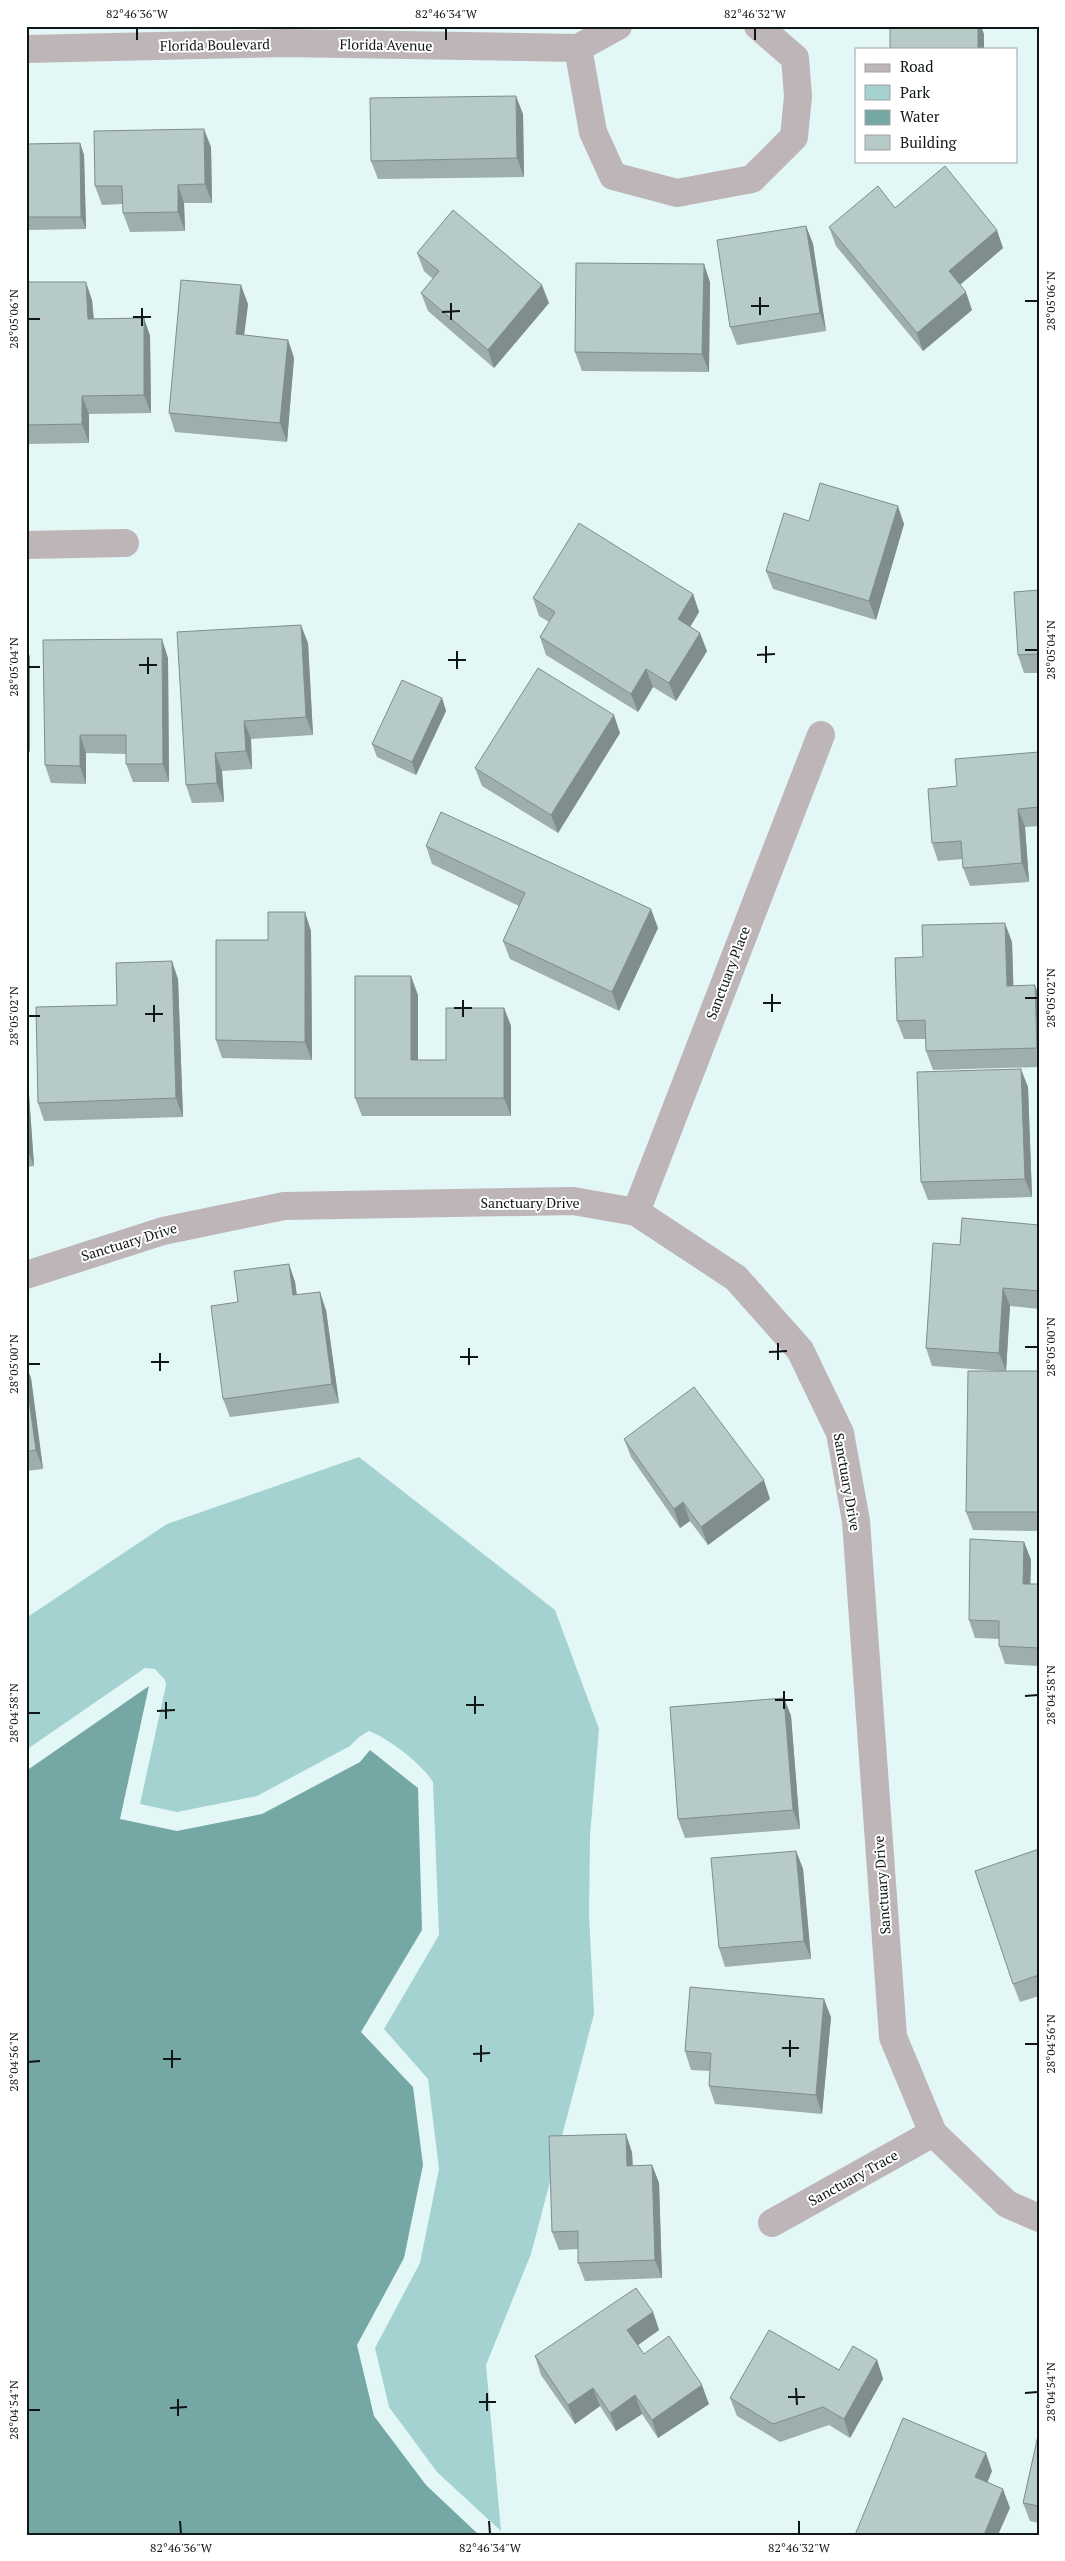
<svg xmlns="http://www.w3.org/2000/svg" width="1065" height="2561" font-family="'PT Serif',serif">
	<rect width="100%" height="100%" fill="#e3f7f6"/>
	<!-- green -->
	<path fill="#a3d2d0" d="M359 1457 555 1610 599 1729 590 1836 589 1915 594 2014 531 2254 486 2365 501 2531 437 2472 389 2407 375 2348 420 2263 439 2169 428 2079 384 2029 439 1935 433 1782C422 1764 388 1738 369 1731L359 1737 350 1746 257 1796 177 1812 140 1804 166 1685 165 1680 155 1669 145 1668 26 1750V1618L167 1524Z"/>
	<!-- water -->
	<polygon fill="#75a8a5" points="149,1686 120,1819 177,1831 262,1814 360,1762 370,1750 418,1788 422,1930 361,2032 413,2087 423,2165 404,2258 357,2345 374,2416 426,2485 479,2535 26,2535 26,1771"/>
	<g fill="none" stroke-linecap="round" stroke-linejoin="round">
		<!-- minor -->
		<g stroke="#bdb5b7" stroke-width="28">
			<polyline points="618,26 578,48 593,132 613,176 677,193 752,179 794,137 798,96 795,58 758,26"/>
			<polyline points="26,49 284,43 578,48"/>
			<polyline points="26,545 125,543"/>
			<polyline points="636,1212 821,735"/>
			<polyline points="26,1275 163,1231 284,1206 573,1201 636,1212 736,1278 800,1350 840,1433 856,1521 893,2037 933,2133 1007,2204 1039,2218"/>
			<polyline points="772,2223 933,2133"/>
		</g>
	</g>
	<!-- wall -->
	<g fill="#9daeac">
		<polygon points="523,114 524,177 378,179 371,161"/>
		<polygon points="80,143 84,155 86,229 26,230 26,144"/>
		<polygon points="211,147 212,203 184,203 185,231 130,232 123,213 123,204 102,205 95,186"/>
		<polygon points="895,208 1003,248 960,285 972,310 923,351 836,246 829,227"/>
		<polygon points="806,226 813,244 826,331 737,345 730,327"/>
		<polygon points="417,253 549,303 494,368 428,311 421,293 433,279 424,271"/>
		<polygon points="26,282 92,300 94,319 144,318 150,336 151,413 89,414 89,443 26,444"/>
		<polygon points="710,282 709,372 582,371 575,352"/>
		<polygon points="248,304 244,335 288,340 294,358 287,442 175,432 169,413"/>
		<polygon points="809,521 904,524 876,620 773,589 766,571"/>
		<polygon points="1039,590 1039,673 1024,673 1018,655"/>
		<polygon points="693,594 699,612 690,627 707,651 676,701 653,687 638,712 546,655 540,637 549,622 539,616 533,598"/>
		<polygon points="308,643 313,735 251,739 252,769 222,771 224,802 192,803 186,785"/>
		<polygon points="26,648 30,657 30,752 26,752"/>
		<polygon points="168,658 169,782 133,782 126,764 126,754 86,753 86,784 51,783 45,765"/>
		<polygon points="442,698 446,711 416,775 377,757 372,744"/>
		<polygon points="620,733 558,833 482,786 475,768"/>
		<polygon points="1039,752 1039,826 1025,827 1029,882 970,886 963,868 963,859 938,861 932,843"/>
		<polygon points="426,846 658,928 619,1011 510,959 503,941 519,906 432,864"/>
		<polygon points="311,931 312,1060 222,1058 216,1040 268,940"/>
		<polygon points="1012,942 1013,986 1039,995 1039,1067 933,1070 926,1051 926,1039 904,1039 897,1021 923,957"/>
		<polygon points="178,979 183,1117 44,1121 38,1103 117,1005"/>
		<polygon points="418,995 418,1060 446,1060 504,1008 511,1026 511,1116 362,1116 355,1098"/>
		<polygon points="26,1052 34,1166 26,1167"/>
		<polygon points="1028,1087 1032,1197 928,1200 921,1182"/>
		<polygon points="1039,1225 1039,1309 1010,1306 1006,1371 1039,1371 1039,1531 973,1530 966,1512 999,1371 932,1366 926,1348 960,1245"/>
		<polygon points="289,1264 295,1282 297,1295 326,1310 339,1403 230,1417 223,1399 238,1302"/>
		<polygon points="26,1366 31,1378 43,1469 26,1471"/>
		<polygon points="624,1439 770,1499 708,1545 690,1521 680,1528 631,1457"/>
		<polygon points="1024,1542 1031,1560 1030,1584 1039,1584 1039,1666 1005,1664 999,1646 999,1639 975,1638 969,1620"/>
		<polygon points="784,1698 791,1716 800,1829 685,1838 678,1819"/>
		<polygon points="1039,1849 1039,1996 1020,2002 1013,1984"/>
		<polygon points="796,1851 803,1869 811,1959 725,1967 719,1948"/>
		<polygon points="831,2017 822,2114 715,2104 709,2086 710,2071 691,2070 685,2051"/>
		<polygon points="632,2152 633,2166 652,2165 659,2183 662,2278 585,2281 578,2263 578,2249 559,2250 552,2232"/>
		<polygon points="653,2312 659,2330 638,2345 644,2354 709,2404 658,2438 642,2414 616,2431 600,2406 575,2424 541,2375 535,2356"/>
		<polygon points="877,2360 883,2379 850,2438 829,2425 780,2442 737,2416 730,2398"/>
		<polygon points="1039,2431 1039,2523 1030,2521 1023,2503"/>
	</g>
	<!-- shaded-wall -->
	<g fill="#7f8d8c">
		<polygon points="978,26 981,26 984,34 984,49 978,49"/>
		<polygon points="516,96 523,114 524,177 517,158"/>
		<polygon points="204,129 211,147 212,203 205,184"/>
		<polygon points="80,143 84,155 86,229 81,217"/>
		<polygon points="178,185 184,203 185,231 178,212"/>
		<polygon points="806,226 813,244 826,331 820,313"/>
		<polygon points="997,230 1003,248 955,289 949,271"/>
		<polygon points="704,264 710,282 709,372 702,354"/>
		<polygon points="86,282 92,300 95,337 88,319"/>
		<polygon points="241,285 248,304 242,352 236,334"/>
		<polygon points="542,285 549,303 494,368 488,350"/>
		<polygon points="966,292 972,310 923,351 917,333"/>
		<polygon points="144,318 150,336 151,413 144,395"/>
		<polygon points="288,340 294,358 287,442 280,423"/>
		<polygon points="82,396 89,414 89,443 82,424"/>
		<polygon points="898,506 904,524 876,620 869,601"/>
		<polygon points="693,594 699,612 684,637 678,619"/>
		<polygon points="301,625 308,643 313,735 306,717"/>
		<polygon points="700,633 707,651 676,701 669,683"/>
		<polygon points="162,639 168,658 169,782 163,764"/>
		<polygon points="26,648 30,657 30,752 26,742"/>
		<polygon points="646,669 653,687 638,712 631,694"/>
		<polygon points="442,698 446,711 416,775 412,762"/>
		<polygon points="614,715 620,733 558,833 551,815"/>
		<polygon points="244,721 251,739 252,769 246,751"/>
		<polygon points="80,735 86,753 86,784 80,766"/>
		<polygon points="215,753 222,771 224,802 217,783"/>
		<polygon points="1018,809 1025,827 1029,882 1022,863"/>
		<polygon points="651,909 658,928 619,1011 612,992"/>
		<polygon points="305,912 311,931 312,1060 305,1042"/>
		<polygon points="1005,923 1012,942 1014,1004 1007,986"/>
		<polygon points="172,961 178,979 183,1117 176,1098"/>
		<polygon points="411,976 418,995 418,1078 411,1060"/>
		<polygon points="1035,985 1039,995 1039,1054 1037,1048"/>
		<polygon points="504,1008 511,1026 511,1116 504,1098"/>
		<polygon points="26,1052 34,1166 27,1148"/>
		<polygon points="1021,1069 1028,1087 1032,1197 1025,1179"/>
		<polygon points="289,1264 295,1282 299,1314 293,1295"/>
		<polygon points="1003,1288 1010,1306 1006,1371 999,1353"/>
		<polygon points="320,1292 326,1310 339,1403 332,1384"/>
		<polygon points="26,1366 31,1378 43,1469 36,1450 26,1377"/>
		<polygon points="764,1480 770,1499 708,1545 701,1527"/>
		<polygon points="683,1502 690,1521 680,1528 674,1509"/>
		<polygon points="1024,1542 1031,1560 1030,1602 1023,1584"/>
		<polygon points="784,1698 791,1716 800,1829 793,1810"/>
		<polygon points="796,1851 803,1869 811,1959 804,1941"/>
		<polygon points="824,1999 831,2017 822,2114 816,2095"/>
		<polygon points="626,2134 632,2152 633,2184 627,2166"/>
		<polygon points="652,2165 659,2183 662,2278 655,2260"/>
		<polygon points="653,2312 659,2330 634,2348 627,2330"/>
		<polygon points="877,2360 883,2379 850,2438 844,2419"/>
		<polygon points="702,2385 709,2404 658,2438 652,2420"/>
		<polygon points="593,2388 600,2406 575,2424 568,2405"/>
		<polygon points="635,2395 642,2414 616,2431 610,2413"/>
		<polygon points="986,2453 992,2471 982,2496 975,2477"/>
		<polygon points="1003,2489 1010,2508 998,2535 984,2535"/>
	</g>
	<!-- building -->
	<g fill="#b6cac8" stroke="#7f8d8c">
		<rect x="890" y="26" width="88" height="23"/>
		<polygon points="516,96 517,158 371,161 370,98"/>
		<polygon points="204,129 205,184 178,185 178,212 123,213 122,186 95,186 94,131"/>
		<polygon points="80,143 81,217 26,217 26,144"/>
		<polygon points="945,166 997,230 949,271 966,292 917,333 829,227 878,186 895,208"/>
		<polygon points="453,210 542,285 488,350 421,293 439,271 417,253"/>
		<polygon points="806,226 820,313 730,327 717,240"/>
		<polygon points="576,263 704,264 702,354 575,352"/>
		<polygon points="181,280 241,285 236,334 288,340 280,423 169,413"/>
		<polygon points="26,282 86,282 88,319 144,318 144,395 82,396 82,424 26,425"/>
		<polygon points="820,483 898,506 869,601 766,571 784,513 809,521"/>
		<polygon points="579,523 693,594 678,619 700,633 669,683 646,669 631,694 540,637 555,612 533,598"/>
		<polygon points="1039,590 1039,654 1018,655 1014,592"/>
		<polygon points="301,625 306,717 244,721 246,751 215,753 217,783 186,785 177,632"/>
		<polygon points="162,639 163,764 126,764 126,735 80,735 80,766 45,765 43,640"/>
		<polygon points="538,668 614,715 551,815 475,768"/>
		<polygon points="402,680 442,698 412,762 372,744"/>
		<polygon points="1039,752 1039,807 1018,809 1022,863 963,868 961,841 932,843 928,789 957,786 955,759"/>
		<polygon points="441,812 651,909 612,992 503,941 525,893 426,846"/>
		<polygon points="268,912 305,912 305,1042 216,1040 216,940 268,940"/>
		<polygon points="1005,923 1007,986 1035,985 1037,1048 926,1051 925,1020 897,1021 895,958 923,957 922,925"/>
		<polygon points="172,961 176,1098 38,1103 36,1007 117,1005 116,963"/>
		<polygon points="355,976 411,976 411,1060 446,1060 446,1008 504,1008 504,1098 355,1098"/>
		<polygon points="1021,1069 1025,1179 921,1182 917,1072"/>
		<polygon points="962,1218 1039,1225 1039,1291 1003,1288 999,1353 926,1348 933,1243 960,1245"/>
		<polygon points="289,1264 293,1295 320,1292 332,1384 223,1399 211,1306 238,1302 234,1271"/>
		<polygon points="968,1371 1039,1371 1039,1512 966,1512"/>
		<polygon points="26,1377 36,1450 26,1452"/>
		<polygon points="694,1387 764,1480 701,1527 683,1502 674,1509 624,1439"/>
		<polygon points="970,1539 1024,1542 1023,1584 1039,1584 1039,1648 999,1646 999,1621 969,1620"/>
		<polygon points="784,1698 793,1810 678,1819 670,1707"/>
		<polygon points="1039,1849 1039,1975 1013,1984 975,1871"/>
		<polygon points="796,1851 804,1941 719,1948 711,1858"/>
		<polygon points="690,1987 824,1999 816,2095 709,2086 711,2053 685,2051"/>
		<polygon points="626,2134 627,2166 652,2165 655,2260 578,2263 578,2231 552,2232 549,2136"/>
		<polygon points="636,2288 653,2312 627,2330 644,2354 669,2336 702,2385 652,2420 635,2395 610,2413 593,2388 568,2405 535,2356"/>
		<polygon points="769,2330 839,2370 853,2346 877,2360 844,2419 823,2407 773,2424 730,2398"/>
		<polygon points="903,2418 986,2453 975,2477 1003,2489 984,2535 855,2535"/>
		<polygon points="1039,2431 1039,2506 1023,2503"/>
	</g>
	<!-- ticks -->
	<path fill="none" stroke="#0f1615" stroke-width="2" d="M137 28V40M446 28V40M755 28V40M760 297V315M1025 301H1038M451 303V320M751 306H769M142 308V326M442 312 460 311M133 317H151M28 319H40M766 646V663M1025 650H1038M457 651V669M757 655 775 654M148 657V674M448 660H466M139 665H157M28 667H40M772 994V1012M1025 998H1038M463 1000V1017M763 1003H781M154 1005V1022M454 1008H472M145 1014H163M28 1016H40M778 1343V1360M1025 1347H1038M469 1348V1365M769 1352 787 1351M160 1353V1371M460 1357H478M151 1362H169M28 1364H40M784 1691V1709M475 1696V1714M1025 1696 1038 1695M775 1700H793M166 1702V1719M466 1705H484M157 1711 175 1710M28 1713H40M790 2040V2057M1025 2044H1038M481 2045V2062M782 2048H799M172 2050V2068M473 2054 490 2053M163 2059H181M28 2062 40 2061M796 2388 797 2405M487 2393V2411M1025 2393 1038 2392M788 2397H805M178 2399V2416M479 2402H496M170 2408 187 2407M28 2410H40M180 2521 181 2534M489 2521 490 2534M799 2521V2534"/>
	<g text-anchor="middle" stroke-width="4" stroke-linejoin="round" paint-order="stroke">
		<!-- street labels -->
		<g font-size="14" fill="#0f1615" stroke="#fff">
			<text transform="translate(215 45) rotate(-1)" y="5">Florida Boulevard</text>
			<text transform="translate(386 45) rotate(1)" y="5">Florida Avenue</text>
			<text transform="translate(728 973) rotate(-69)" y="5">Sanctuary Place</text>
			<text x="530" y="1208">Sanctuary Drive</text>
			<text transform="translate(129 1242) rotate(-17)" y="5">Sanctuary Drive</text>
			<text transform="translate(847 1482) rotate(80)" y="5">Sanctuary Drive</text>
			<text transform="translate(882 1885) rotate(-94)" y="5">Sanctuary Drive</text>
			<text transform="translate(853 2178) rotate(-29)" y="5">Sanctuary Trace</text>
		</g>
	</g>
	<!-- border -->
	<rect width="1065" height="2561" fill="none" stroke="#ffffff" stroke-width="55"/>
	<!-- legend -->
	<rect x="855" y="48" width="162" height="115" fill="#ffffff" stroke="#9fa2a1"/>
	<rect x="865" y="64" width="25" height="8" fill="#bdb5b7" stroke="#9fa2a1"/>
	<text x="900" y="72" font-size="15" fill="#0f1615">Road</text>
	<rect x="865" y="85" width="25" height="15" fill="#a3d2d0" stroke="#9fa2a1"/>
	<text x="900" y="98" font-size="15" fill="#0f1615">Park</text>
	<rect x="865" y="110" width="25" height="15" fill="#75a8a5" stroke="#9fa2a1"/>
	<text x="900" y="122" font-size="15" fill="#0f1615">Water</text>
	<rect x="865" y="135" width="25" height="15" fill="#b6cac8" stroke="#9fa2a1"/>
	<text x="900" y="148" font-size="15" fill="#0f1615">Building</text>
	<rect x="28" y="28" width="1010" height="2506" fill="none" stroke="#0f1615" stroke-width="2"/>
	<g font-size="12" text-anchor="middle" fill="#0f1615">
		<text x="137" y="18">82°46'36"W</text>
		<text x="446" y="18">82°46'34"W</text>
		<text x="755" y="18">82°46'32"W</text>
		<text transform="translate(1051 301) rotate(-90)" y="4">28°05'06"N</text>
		<text transform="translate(14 319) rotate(-90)" y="4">28°05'06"N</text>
		<text transform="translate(1051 650) rotate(-90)" y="4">28°05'04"N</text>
		<text transform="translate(14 667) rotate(-90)" y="4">28°05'04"N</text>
		<text transform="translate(1051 998) rotate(-90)" y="4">28°05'02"N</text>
		<text transform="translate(14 1016) rotate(-90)" y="4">28°05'02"N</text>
		<text transform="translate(1051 1347) rotate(-90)" y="4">28°05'00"N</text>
		<text transform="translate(14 1364) rotate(-90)" y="4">28°05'00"N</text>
		<text transform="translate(1051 1695) rotate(-90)" y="4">28°04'58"N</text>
		<text transform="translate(14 1713) rotate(-90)" y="4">28°04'58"N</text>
		<text transform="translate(1051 2044) rotate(-90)" y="4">28°04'56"N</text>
		<text transform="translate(14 2062) rotate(-90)" y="4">28°04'56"N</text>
		<text transform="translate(1051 2392) rotate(-90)" y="4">28°04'54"N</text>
		<text transform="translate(14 2410) rotate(-90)" y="4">28°04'54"N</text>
		<text x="181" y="2552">82°46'36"W</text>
		<text x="490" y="2552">82°46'34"W</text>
		<text x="799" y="2552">82°46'32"W</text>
	</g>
</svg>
